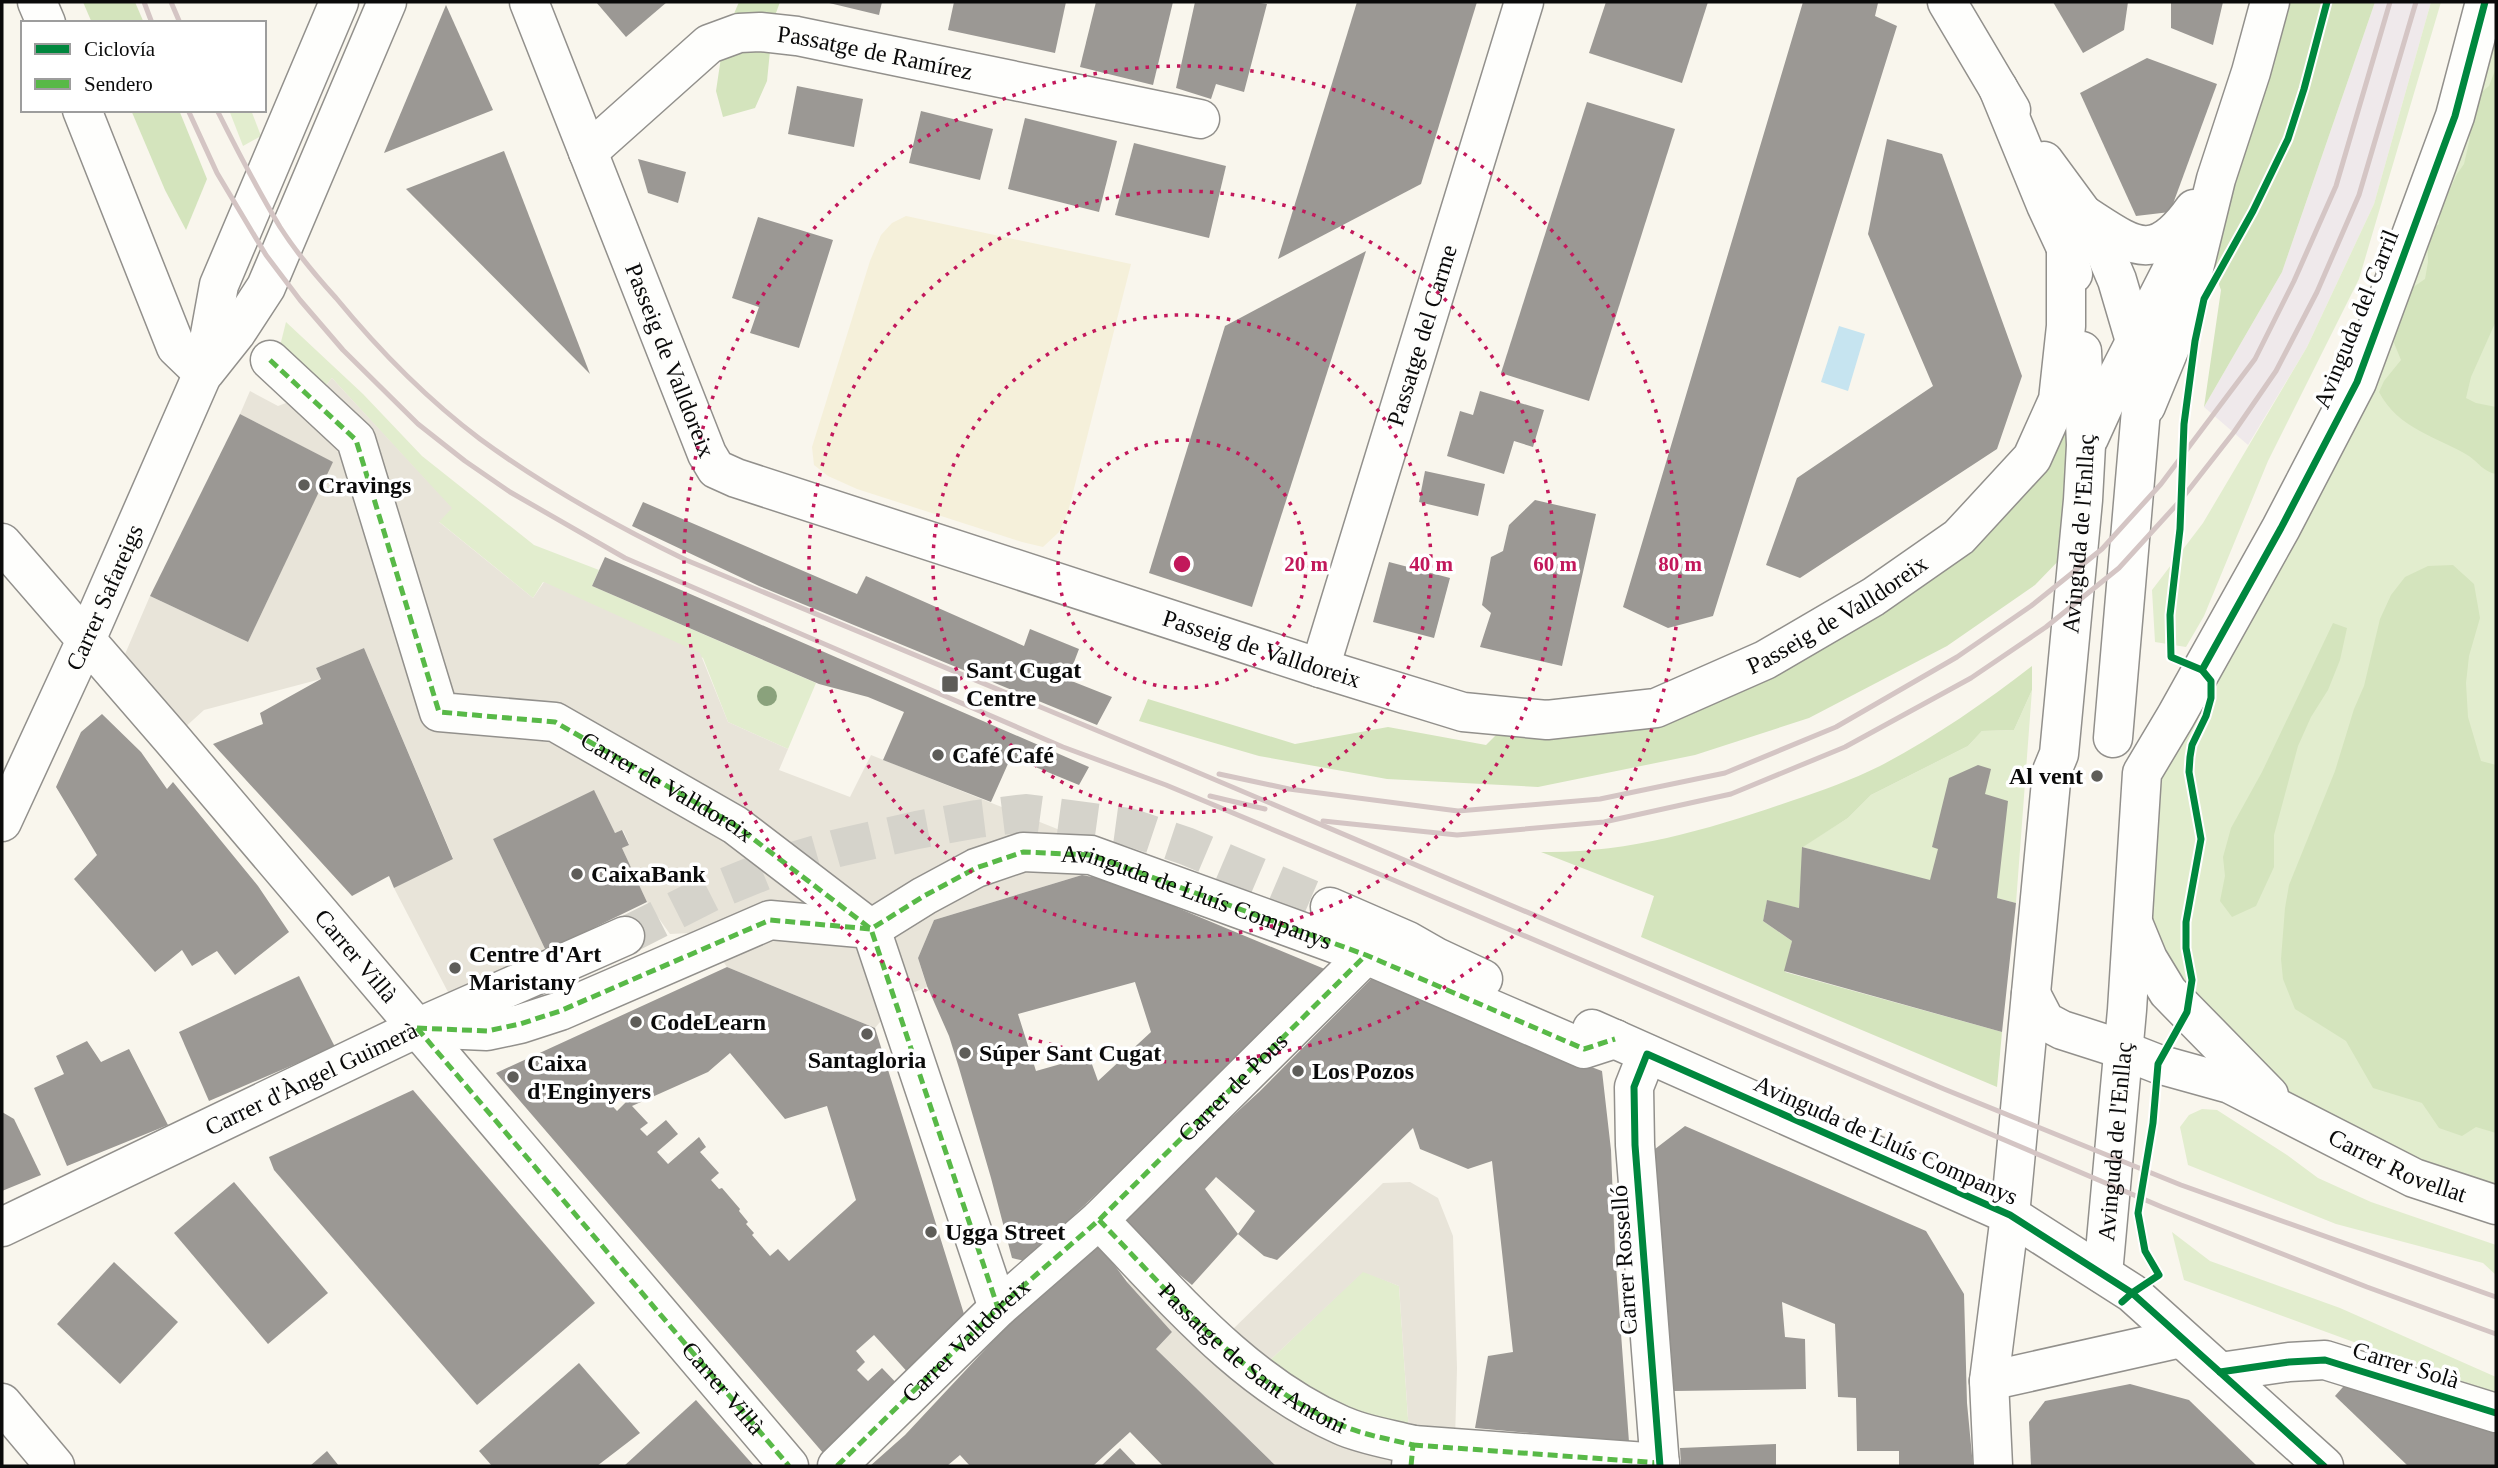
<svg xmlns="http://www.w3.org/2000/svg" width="2498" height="1468" font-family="Georgia,serif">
	<rect width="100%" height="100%" fill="#f9f6ed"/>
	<!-- industrial -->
	<polygon fill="#efe9eb" points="2375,2 2431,2 2374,204 2307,347 2248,445 2204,407 2282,272"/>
	<!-- farmland -->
	<polygon fill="#f5f0da" points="906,216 1131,264 1068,512 1059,532 1043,547 1022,542 857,489 828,476 814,465 812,447 870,261 881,235 892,223"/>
	<!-- green -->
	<g fill="#e2edce">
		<polygon points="2431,2 2441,2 2359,279 2268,461 2204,616 2186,647 2155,642 2152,590 2203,523 2307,347 2374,204"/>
		<polygon points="2496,2 2496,1205 2300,1121 2130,925 2149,787 2281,528"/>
		<polygon points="229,110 251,110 261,136 243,146"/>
		<polygon points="286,322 363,394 422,456 534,545 599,570 592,586 816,683 788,749 728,722 703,658 543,582 533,598 438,521 451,508 332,378 322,390 280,346"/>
		<polygon points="2032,690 2016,903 1802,847 1848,818 1871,795 1968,746 1982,731 2014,730"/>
		<polygon points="2202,1109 2217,1110 2287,1155 2318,1178 2371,1202 2496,1245 2496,1275 2483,1263 2336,1224 2188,1165 2180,1127 2189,1115"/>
		<polygon points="2172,1232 2210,1261 2340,1308 2496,1377 2496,1394 2184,1280"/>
		<polygon points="1363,1271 1399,1286 1409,1433 1349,1416 1266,1364"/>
	</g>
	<!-- forest -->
	<g fill="#d4e4bd">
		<polygon points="83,2 135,2 144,23 92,23"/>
		<polygon points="739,2 780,2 773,21 767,81 755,108 723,117 716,91 724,37"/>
		<polygon points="2287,2 2375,2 2282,272 2204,407 2221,290 2199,232"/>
		<path d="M2496 68V321L2471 377 2466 398 2476 403 2496 407V474C2484 472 2479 463 2469 456 2438 437 2398 429 2379 392L2384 381 2401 360 2394 343 2396 328 2412 288 2425 279 2428 262 2427 233 2439 224 2441 209 2457 174 2464 164 2470 138 2465 121 2478 95 2489 86Z"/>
		<polygon points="131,110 179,110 207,179 186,230 165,190"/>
		<polygon points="2064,412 2077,480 2065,554 2035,585 1947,646 1809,718 1695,755 1538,787 1387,779 1259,756 1139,721 1148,699 1295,744 1388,727 1486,745 1500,731 1652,719 1912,590"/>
		<polygon points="2453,565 2474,584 2480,618 2469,656 2466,683 2468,717 2481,761 2496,765 2496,1133 2476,1127 2462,1136 2439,1128 2422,1103 2373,1088 2346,1041 2295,1009 2283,979 2281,959 2285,908 2289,885 2335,771 2354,709 2364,686 2380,619 2391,595 2405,577 2428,566"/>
		<polygon points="2333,623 2347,628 2340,660 2328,690 2311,717 2298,746 2274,835 2274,867 2256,906 2232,917 2220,901 2225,876 2223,857 2231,828 2262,772"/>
		<path d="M2032 666V690L2014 730 1982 731 1968 746 1871 795 1848 818 1803 847 1799 908 1767 901 1763 921 1792 941 1785 972 2002 1032 1997 1087 1641 937 1654 896 1541 852C1626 854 1711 829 1791 801 1821 791 1852 780 1880 766 1934 738 1984 703 2032 666Z"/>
	</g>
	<!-- plaza -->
	<g fill="#e8e4d9" fill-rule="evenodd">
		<polygon points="332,378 452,508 439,522 533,598 544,582 700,653 728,722 788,749 779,770 850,797 871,755 1095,844 1082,875 934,920 918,958 927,987 900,998 875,1028 727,967 711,945 691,933 670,934 647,902 622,848 629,844 623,830 615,833 594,791 493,839 546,951 449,994 394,888 453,858 364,648 316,668 321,679 204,710 172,739 116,675 150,596 248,642 332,462 240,414 250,391 278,406 323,389"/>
		<path d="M1410 1182 1438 1198 1453 1236 1457 1368 1455 1441 1439 1456 1437 1466H1276L1156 1349 1172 1332 1127 1282 1152 1255 1230 1332 1383 1183ZM1363 1272 1399 1286 1409 1433 1307 1392 1266 1364Z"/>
	</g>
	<!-- water -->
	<polygon fill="#c6e4f0" points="1839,326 1865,334 1848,391 1821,382"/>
	<!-- building -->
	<g fill="#9b9894" fill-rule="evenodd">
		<polygon points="596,2 667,2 626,37"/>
		<polygon points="825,2 882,2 879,15"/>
		<polygon points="954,2 1066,2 1055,53 948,30"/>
		<polygon points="1096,2 1173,2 1153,85 1080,67"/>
		<polygon points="1195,2 1253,2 1267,4 1244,92 1216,84 1211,99 1176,88"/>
		<polygon points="1357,2 1477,2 1421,184 1278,259"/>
		<polygon points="1606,2 1708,2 1682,83 1589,53"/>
		<polygon points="1803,2 1874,2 1878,3 1875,16 1897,26 1713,616 1668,628 1623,607"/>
		<polygon points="2053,2 2128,2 2124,30 2083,53"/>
		<polygon points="2171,2 2223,2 2213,45 2171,28"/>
		<polygon points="446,5 493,110 384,153"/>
		<polygon points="2147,58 2217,84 2170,212 2136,216 2080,93"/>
		<polygon points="797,86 863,99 854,147 788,134"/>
		<polygon points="1587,102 1675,129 1589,401 1501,373"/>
		<polygon points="921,111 993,129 980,180 909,163"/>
		<polygon points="1025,118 1117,141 1099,212 1008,189"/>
		<polygon points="1887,139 1942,154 2022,376 1997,449 1800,578 1766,565 1797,478 1933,386 1868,234"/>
		<polygon points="1134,143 1226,166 1209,238 1115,215"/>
		<polygon points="504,151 590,374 406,189"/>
		<polygon points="638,159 686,172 678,203 648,193"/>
		<polygon points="758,217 833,240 799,348 750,333 759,307 732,298"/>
		<polygon points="1366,251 1252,607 1149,573 1225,326"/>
		<polygon points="1480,391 1544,410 1533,447 1514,441 1504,474 1447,456 1460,411 1473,415"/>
		<polygon points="240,414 333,462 248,642 150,596"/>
		<polygon points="1425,471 1485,484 1478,516 1419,502"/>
		<polygon points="1535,500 1596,514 1562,666 1480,647 1491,613 1482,605 1491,557 1503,551 1509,525"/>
		<polygon points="643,502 857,594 866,576 1024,646 1030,629 1079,649 1068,678 1026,663 1112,697 1097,725 759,586 632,526"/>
		<polygon points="605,557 1089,767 1079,785 1011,757 991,802 883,760 904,712 868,697 819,684 592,586"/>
		<polygon points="1389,562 1450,578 1434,638 1373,622"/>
		<polygon points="364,648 453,859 394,888 389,876 352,896 213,744 263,724 260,713 321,679 316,668"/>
		<polygon points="102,714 141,752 167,789 173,782 258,886 289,932 235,975 217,951 192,966 182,950 155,972 74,879 97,855 56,787 81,732"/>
		<polygon points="1978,765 1991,769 1985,794 2008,801 1997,898 2016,903 2002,1032 1784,971 1792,941 1763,921 1767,900 1799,908 1802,847 1930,880 1938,849 1932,847 1949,778"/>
		<polygon points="594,790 615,833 622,830 629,845 622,848 647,902 546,951 493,839"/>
		<path d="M1082 875 1113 881 1327 970 1220 1078 1025 1261 1012 1258 991 1178 959 1068 949 1036 927 986 918 958 934 920ZM1135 982 1151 1032 1098 1081 1089 1056 1036 1071 1018 1014Z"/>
		<path d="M727 967 875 1028 964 1314 963 1327 911 1376 874 1335 856 1351 865 1362 857 1370 868 1381 882 1368 903 1390 830 1461 496 1073ZM730 1053 785 1119 827 1106 856 1200 789 1261 778 1249 770 1256 752 1235 754 1233 746 1224 748 1222 739 1211 740 1209 722 1188 719 1189 711 1180 719 1173 700 1152 706 1147 699 1137 668 1164 657 1152 678 1134 666 1120 647 1136 640 1129 648 1123 632 1106 708 1072ZM618 1090 628 1100 617 1111 604 1097Z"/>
		<polygon points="299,976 335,1047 209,1101 179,1032"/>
		<polygon points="1372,978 1490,1029 1602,1071 1611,1150 1615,1252 1629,1442 1475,1428 1488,1356 1513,1352 1492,1161 1468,1169 1437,1156 1420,1149 1413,1128 1277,1260 1264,1256 1238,1234 1255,1211 1216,1177 1205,1189 1238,1234 1192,1285 1152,1252 1123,1216 1259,1092"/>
		<polygon points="87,1041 101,1062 129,1049 168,1125 67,1166 34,1088 64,1074 56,1056"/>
		<polygon points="413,1090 595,1303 477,1405 274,1170 269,1157"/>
		<polygon points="2,1112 14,1119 41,1175 2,1191"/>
		<polygon points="1685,1126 1926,1231 1964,1294 1967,1403 1973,1466 1899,1466 1899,1451 1857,1451 1856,1398 1838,1397 1835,1324 1782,1302 1785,1337 1805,1339 1806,1389 1674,1391 1655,1149"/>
		<polygon points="234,1182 328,1293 268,1344 174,1233"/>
		<polygon points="1092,1235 1127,1282 1172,1332 1156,1349 1276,1466 1163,1466 1130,1432 1093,1466 970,1466 960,1455 947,1466 870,1466 905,1435"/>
		<polygon points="114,1262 178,1322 120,1384 57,1324"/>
		<polygon points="579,1363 640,1433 597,1466 492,1466 479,1451"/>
		<polygon points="2350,1379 2496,1426 2496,1466 2408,1466 2335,1396"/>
		<polygon points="2130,1384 2189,1400 2257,1466 2031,1466 2029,1422 2045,1401"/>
		<polygon points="696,1400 754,1466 624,1466"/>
		<polygon points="1776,1444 1776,1466 1681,1466 1680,1448"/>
		<polygon points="1120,1448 1137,1466 1101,1466"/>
		<polygon points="327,1451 339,1466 310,1466"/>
	</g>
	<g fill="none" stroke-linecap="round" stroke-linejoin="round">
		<!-- minor-tunnel -->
		<polyline stroke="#d5d3cb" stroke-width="38" stroke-dasharray="38 19" stroke-linecap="butt" points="625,936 710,893 779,865 838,848 917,830 977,819 1026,813 1129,827 1186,846 1330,907"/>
		<defs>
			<g id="minor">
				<polyline points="37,2 46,23"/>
				<path id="s1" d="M529 2 707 454 716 469 736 478 1320 668 1463 712 1547 720 1656 708 1765 660 1873 597 1959 537 2032 458 2058 400 2066 326V248"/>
				<polyline points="1947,2 2011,110"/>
				<polyline points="1998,88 2046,205 2066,248 2073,274"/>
				<polyline points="82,110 176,347 203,373"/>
				<path id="s2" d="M588 152 709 44 739 33 760 32 797 36 1200 119"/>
				<polyline points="2044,161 2097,233 2117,280 2137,348 2142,398 2113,738"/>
				<path d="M2086 216C2134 247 2154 265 2194 209"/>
				<polyline points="270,360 356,440 439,712 555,722 735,825 871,929 998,1308"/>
				<polyline points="205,372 236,333 266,287 387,2"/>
				<polyline points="2146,406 2181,321 2216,179 2251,72 2270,2"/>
				<polyline points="2089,438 2114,383 2185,244"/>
				<path id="s3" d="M2 543 172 739 789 1466"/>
				<path id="s4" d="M1320 668 1524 2"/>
				<path id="s5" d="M2 822 86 640 203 373 219 285 339 2"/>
				<polyline points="1330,907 1408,941 1436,957 1483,979"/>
				<polyline points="2134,925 2148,959 2168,992 2269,1095"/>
				<path id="s6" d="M2031 994 2045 1021 2062 1030 2112 1046 2158 1064 2230 1084 2414 1178 2496 1205"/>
				<polyline points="417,1028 487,1031 520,1024 560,1011 770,920 871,929 924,896 976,868 1023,852 1091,855 1366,955 1584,1049 1615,1039"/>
				<polyline points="1592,1029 2010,1215 2132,1293 2324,1466"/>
				<polyline points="1647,1054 1634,1087 1635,1145 1660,1466"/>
				<path d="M1099 1220C1172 1295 1243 1382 1341 1425 1363 1435 1390 1439 1413 1445L1411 1466"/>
				<path id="s7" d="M2 1227 417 1028 625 936"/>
				<path id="s8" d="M2103 1274 2127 1010 2142 773 2176 716 2281 528 2357 382 2455 116 2485 2"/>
				<polyline points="2220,1372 2289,1362 2325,1360 2496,1413"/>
				<polyline points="1989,1381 2181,1338"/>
				<polyline points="2,1403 55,1466"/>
				<polyline points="1413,1445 1660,1463"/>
				<polyline points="837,1466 998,1308 1099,1220 1366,955"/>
				<path id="s9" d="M1993 1466 1989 1381 2010 1215 2052 771 2059 754 2083 500 2086 445 2082 351"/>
			</g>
		</defs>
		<!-- minor casing -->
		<use href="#minor" stroke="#92908c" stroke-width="41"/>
		<!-- minor -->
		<use href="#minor" stroke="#fefefc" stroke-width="38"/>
		<!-- rail -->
		<g stroke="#d4c5c4" stroke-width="5">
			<polyline points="144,2 152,23"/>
			<polyline points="171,2 180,23"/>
			<polyline points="188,110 217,173 266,255 300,300 343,350 418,424 465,461 510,492 625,558 1063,747 1166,785 1391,879 2162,1207 2367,1287 2496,1334"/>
			<path d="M217 110C237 150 257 189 280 227 296 252 316 276 336 298 378 349 427 399 480 439 544 486 614 525 686 560L1185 767 1944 1089 2181 1185 2496 1297"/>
			<polyline points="1219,774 1289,789 1458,811 1600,799 1725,773 1836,727 1957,657 2031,606 2102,549 2161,484 2255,359 2294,281 2336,186 2390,2"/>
			<polyline points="1210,796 1265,809"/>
			<polyline points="1323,821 1457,835 1604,822 1731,794 1845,747 1971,678 2046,627 2119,568 2180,501 2234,432 2276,371 2317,292 2359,195 2416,2"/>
		</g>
		<!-- quiet -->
		<g stroke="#58b947" stroke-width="5" stroke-dasharray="10 5" stroke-linecap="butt">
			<path id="s10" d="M270 360 356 440 439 712 555 722 735 825 871 929 998 1308"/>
			<path id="s11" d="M417 1028 487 1031 520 1024 560 1011 770 920 871 929 924 896 976 868 1023 852 1091 855 1366 955 1584 1049 1615 1039"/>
			<polyline points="417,1028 789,1466"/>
			<path id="s12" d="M1099 1220C1172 1295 1243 1382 1341 1425 1363 1435 1390 1439 1413 1445L1411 1466"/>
			<polyline points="1413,1445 1660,1463"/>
			<path id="s13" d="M837 1466 998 1308 1099 1220 1366 955"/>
		</g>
		<defs>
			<g id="cycleway">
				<polyline points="2202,670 2281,528 2357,382 2455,116 2485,2"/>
				<polyline points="2122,1302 2132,1293 2159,1275 2145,1251 2138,1213 2153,1123 2158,1064 2187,1012 2192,980 2186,948 2186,922 2201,839 2189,772 2190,757 2192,745 2206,716 2211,698 2211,681 2202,670 2171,657 2170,615 2180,529 2184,424 2195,341 2204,299 2253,211 2288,139 2304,89 2327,2"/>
				<polyline points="2220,1372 2289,1362 2325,1360 2496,1413"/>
				<polyline points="1660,1466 1635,1145 1634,1087 1647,1054 2010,1215 2132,1293 2324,1466"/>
			</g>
		</defs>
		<!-- cycleway casing -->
		<use href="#cycleway" stroke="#fff" stroke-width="11"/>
		<!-- cycleway -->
		<use href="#cycleway" stroke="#00873e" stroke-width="7"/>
	</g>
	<!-- trees -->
	<circle fill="#8aa27c" cx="767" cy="696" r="10"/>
	<!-- distance rings -->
	<g fill="none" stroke="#c2185b" stroke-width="3.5" stroke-dasharray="3.5 7">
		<circle cx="1182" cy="564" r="124"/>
		<circle cx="1182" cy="564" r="249"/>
		<circle cx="1182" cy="564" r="373"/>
		<circle cx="1182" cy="564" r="498"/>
	</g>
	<!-- markers -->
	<g fill="#5e5d59" stroke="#fff" stroke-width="2.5">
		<circle cx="304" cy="485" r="7"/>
		<rect x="941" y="675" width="18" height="18" rx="3.5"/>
		<circle cx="938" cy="755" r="7"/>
		<circle cx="2097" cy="776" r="7"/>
		<circle cx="577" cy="874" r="7"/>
		<circle cx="455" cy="968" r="7"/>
		<circle cx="636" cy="1022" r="7"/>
		<circle cx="867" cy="1034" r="7"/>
		<circle cx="965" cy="1053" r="7"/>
		<circle cx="1298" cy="1071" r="7"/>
		<circle cx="513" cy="1077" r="7"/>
		<circle cx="931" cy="1232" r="7"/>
	</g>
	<g text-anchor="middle" stroke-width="7" stroke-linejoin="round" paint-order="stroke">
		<!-- street labels -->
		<g font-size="24" fill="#0a0a0a" stroke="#fff">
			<text dy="8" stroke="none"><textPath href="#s2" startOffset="332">Passatge de Ramírez</textPath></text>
			<text transform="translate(2356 319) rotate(-68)" y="8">Avinguda del Carril</text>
			<text dy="8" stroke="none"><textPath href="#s4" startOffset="348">Passatge del Carme</textPath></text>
			<text dy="8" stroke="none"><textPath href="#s1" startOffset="385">Passeig de Valldoreix</textPath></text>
			<text dy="8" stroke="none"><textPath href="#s9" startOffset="938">Avinguda de l'Enllaç</textPath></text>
			<text dy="8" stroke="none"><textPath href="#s5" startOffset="247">Carrer Safareigs</textPath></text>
			<text dy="8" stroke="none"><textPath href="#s1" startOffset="1687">Passeig de Valldoreix</textPath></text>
			<text dy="8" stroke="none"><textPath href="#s1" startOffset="1078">Passeig de Valldoreix</textPath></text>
			<text dy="8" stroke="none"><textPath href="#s10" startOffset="648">Carrer de Valldoreix</textPath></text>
			<text dy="8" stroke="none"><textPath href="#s11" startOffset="828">Avinguda de Lluís Companys</textPath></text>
			<text dy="8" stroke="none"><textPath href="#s3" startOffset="544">Carrer Villà</textPath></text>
			<text dy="8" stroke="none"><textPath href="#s7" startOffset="343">Carrer d'Àngel Guimerà</textPath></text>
			<text dy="8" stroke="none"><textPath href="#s13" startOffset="548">Carrer de Pous</textPath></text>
			<text transform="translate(1886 1140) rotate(24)" y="8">Avinguda de Lluís Companys</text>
			<text dy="8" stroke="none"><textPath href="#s8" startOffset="133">Avinguda de l'Enllaç</textPath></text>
			<text dy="8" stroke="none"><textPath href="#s6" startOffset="413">Carrer Rovellat</textPath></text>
			<text transform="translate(1624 1260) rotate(-94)" y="8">Carrer Rosselló</text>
			<text dy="8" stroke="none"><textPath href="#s13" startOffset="180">Carrer Valldoreix</textPath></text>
			<text dy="8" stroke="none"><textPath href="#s12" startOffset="208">Passatge de Sant Antoni</textPath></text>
			<text transform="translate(2406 1365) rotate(17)" y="8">Carrer Solà</text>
			<text dy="8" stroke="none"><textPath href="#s3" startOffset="1111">Carrer Villà</textPath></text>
		</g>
		<!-- poi labels -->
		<g font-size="24" font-weight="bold" fill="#0a0a0a" stroke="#fff" text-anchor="start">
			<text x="318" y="493">Cravings</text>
			<text x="966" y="678">Sant Cugat<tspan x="966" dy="28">Centre</tspan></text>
			<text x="952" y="763">Café Café</text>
			<text x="2083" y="784" text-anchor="end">Al vent</text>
			<text x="591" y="882">CaixaBank</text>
			<text x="469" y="962">Centre d'Art<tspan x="469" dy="28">Maristany</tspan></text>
			<text x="650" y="1030">CodeLearn</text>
			<text x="979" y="1061">Súper Sant Cugat</text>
			<text x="867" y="1068" text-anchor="middle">Santagloria</text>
			<text x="527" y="1071">Caixa<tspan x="527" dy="28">d'Enginyers</tspan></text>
			<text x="1312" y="1079">Los Pozos</text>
			<text x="945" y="1240">Ugga Street</text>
		</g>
	</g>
	<circle cx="1182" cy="564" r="10" fill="#c2185b" stroke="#fff" stroke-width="3.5"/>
	<g font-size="21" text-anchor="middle" font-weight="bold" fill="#c2185b" stroke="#fff" stroke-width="7" stroke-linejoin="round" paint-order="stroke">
		<text x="1306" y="571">20 m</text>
		<text x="1431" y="571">40 m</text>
		<text x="1555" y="571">60 m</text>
		<text x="1680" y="571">80 m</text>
	</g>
	<!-- border -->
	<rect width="2498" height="1468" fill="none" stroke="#0a0a0a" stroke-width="7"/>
	<!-- legend -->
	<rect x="21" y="21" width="245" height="91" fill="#ffffff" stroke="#9d9d9d" stroke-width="2"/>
	<rect x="35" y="44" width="35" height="10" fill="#00873e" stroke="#9d9d9d" stroke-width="2"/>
	<text x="84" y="56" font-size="21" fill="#0a0a0a">Ciclovía</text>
	<rect x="35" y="79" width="35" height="10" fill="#58b947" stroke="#9d9d9d" stroke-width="2"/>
	<text x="84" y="91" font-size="21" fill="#0a0a0a">Sendero</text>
</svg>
